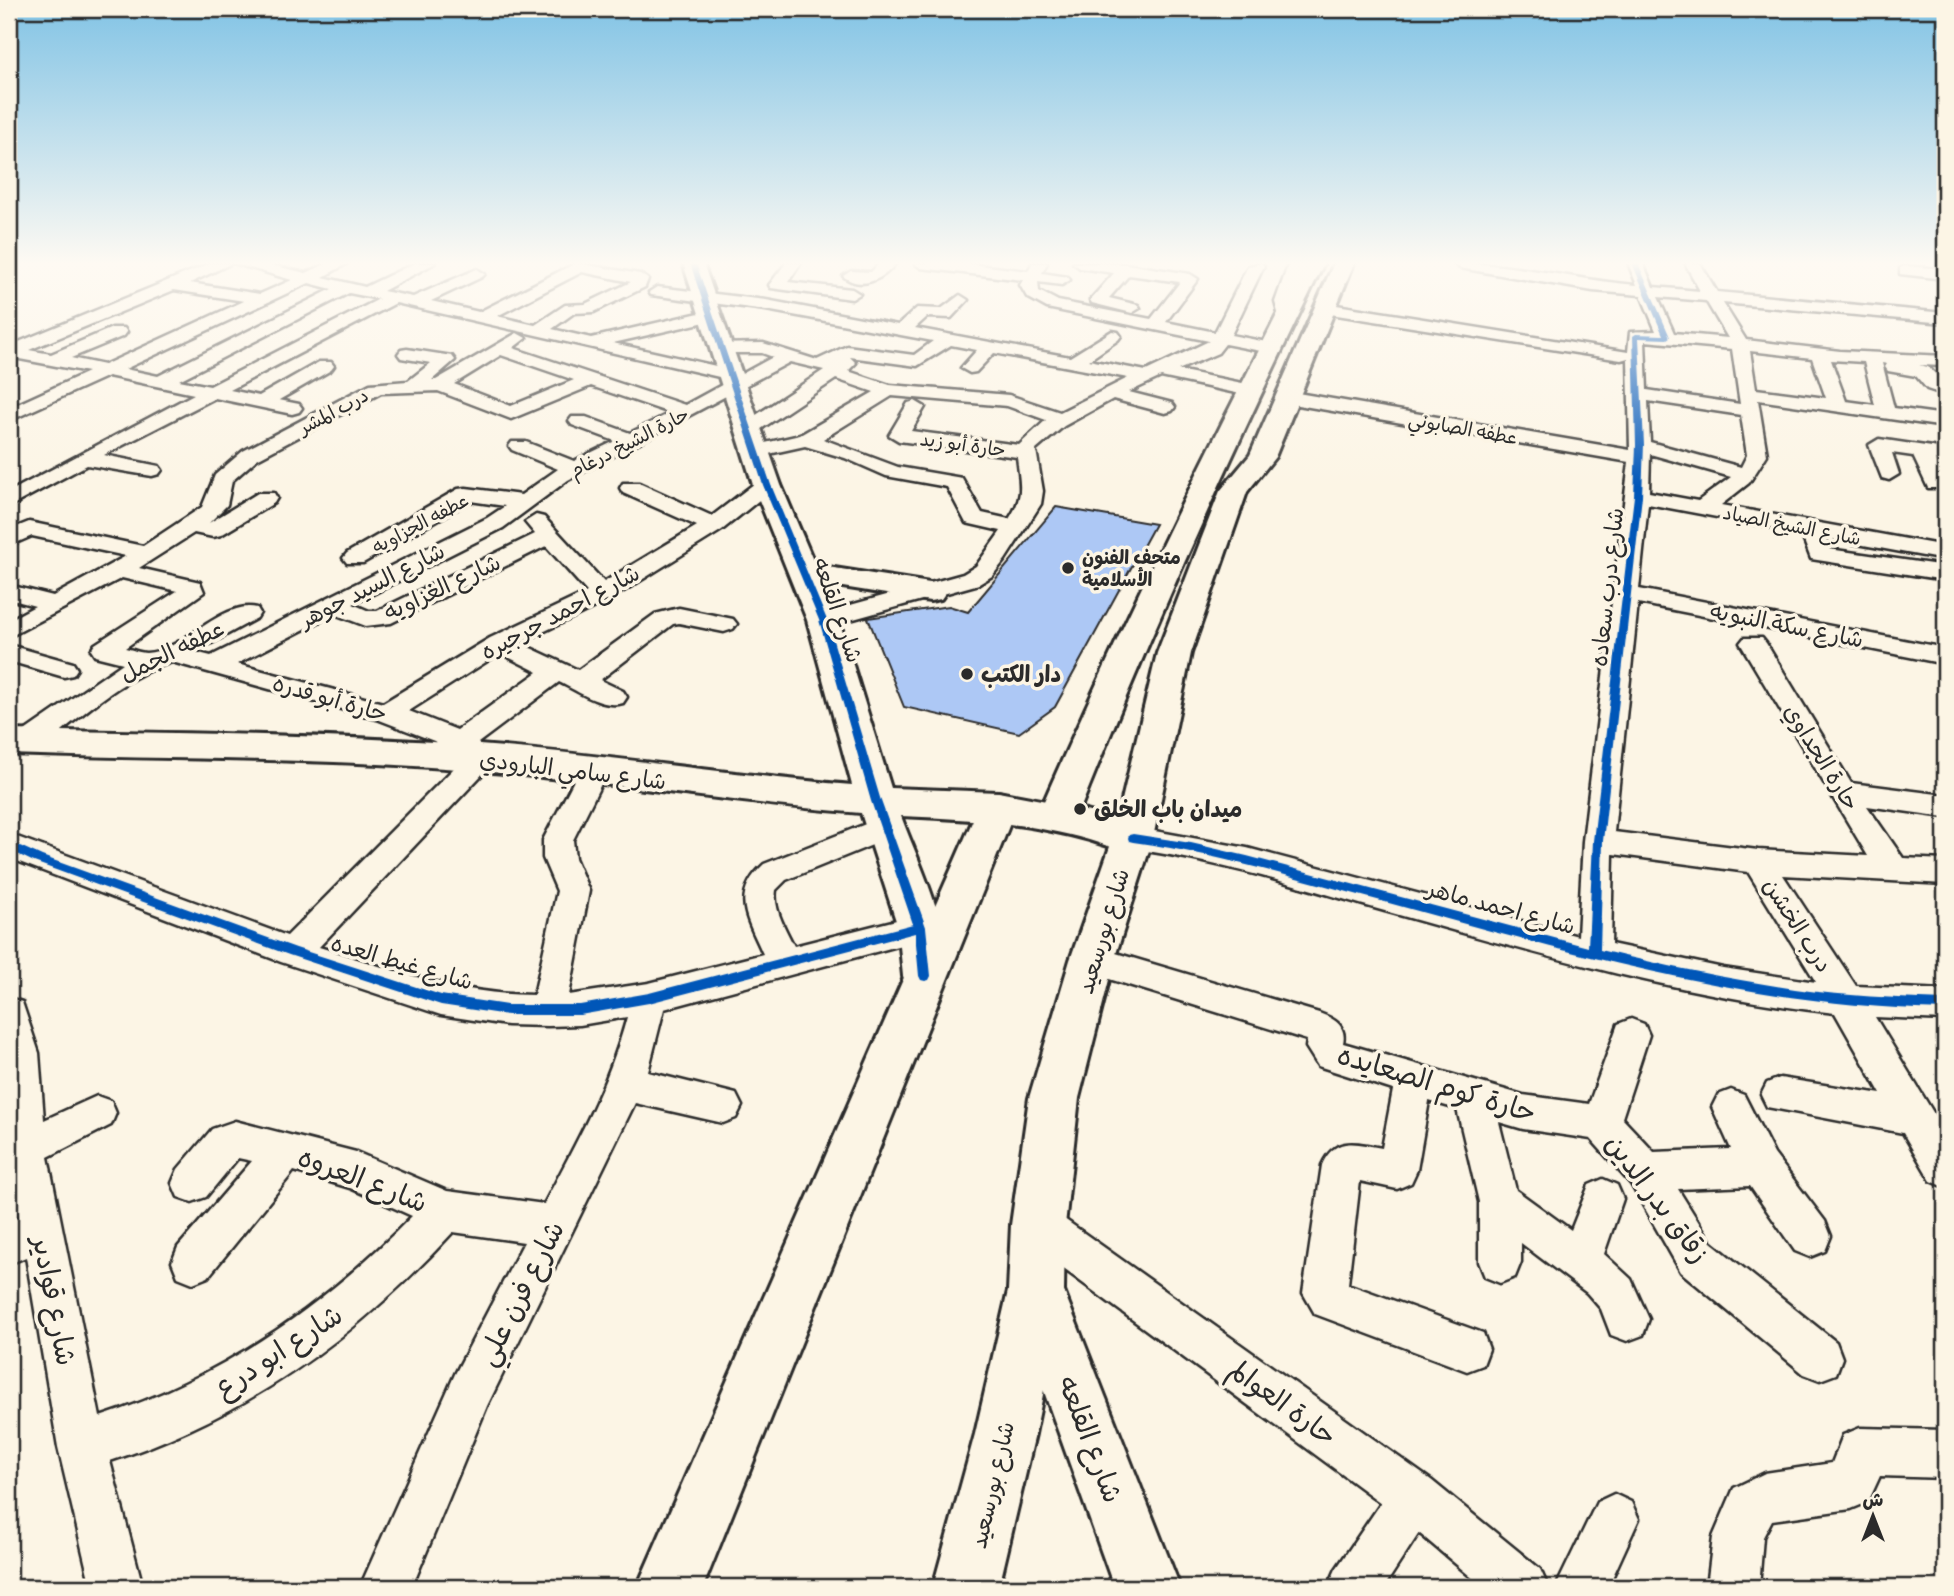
<svg xmlns="http://www.w3.org/2000/svg" width="1954" height="1596" font-family="Dekko,'Playpen Sans Arabic',sans-serif">
	<rect width="100%" height="100%" fill="#fcf5e5"/>
	<filter id="ink" filterUnits="userSpaceOnUse"><feTurbulence type="fractalNoise" baseFrequency=".0143" numOctaves="2"/><feDisplacementMap in="SourceGraphic" scale="14" xChannelSelector="R" yChannelSelector="G"/><feConvolveMatrix kernelMatrix="1 2 1 2 8 2 1 2 1" color-interpolation-filters="sRGB"/></filter>
	<g filter="url(#ink)">
		<!-- building -->
		<polygon fill="#adc8f5" stroke="#2b2b2b" stroke-width="2" points="1056,507 1155,524 1055,707 1019,733 904,707 868,618 949,606 968,612"/>
		<g fill="none" stroke-linecap="round" stroke-linejoin="round">
			<defs>
				<g id="street">
					<path d="M211 263H232L190 283 260 294 292 280 233 263H262L306 273 328 263H348L323 277 365 287 415 263H435L383 291 413 297 477 269 485 274 482 277 431 301 479 312 576 263 640 274 648 279 645 287 594 312 574 313 552 329 591 338 708 311 716 316 714 320 613 343 734 370 737 374 728 379 396 303 230 390 259 396 319 362H331L334 366 331 370 279 400 299 404 302 408 299 412 292 414 215 398 104 455 159 466 162 470 159 474 152 476 87 465 9 507V492L194 394 108 376 9 421V408L88 372 9 357V346ZM582 272 631 282 585 304 565 305 535 325 497 316ZM309 283 332 289 158 376 125 369ZM174 290 244 301 104 365 71 358 124 336 127 332 124 328H112L51 354 29 350ZM349 293 379 299 210 386 179 380Z"/>
					<polygon points="786,263 801,263 788,282 852,289 860,294 852,299 771,288 769,285"/>
					<path d="M880 263H896C884 279 861 291 843 276L851 271 871 272Z"/>
					<path d="M914 263H962L1028 271 1032 263H1047L1042 273 1068 277 1070 280 1062 285 1038 282 1039 291 1058 301 1151 319 1180 282 1129 275 1109 298 1138 305 1140 308 1132 313 1092 303 1090 300 1114 273 1080 268 1073 263 1126 264 1190 274 1198 279 1166 322 1215 332 1248 266 1262 263 1264 266 1231 335 1277 344 1280 348 1271 353 1225 344 1218 353 1178 370 1257 386 1259 390 1257 394 1250 396 1161 377 1129 392 1172 403 1175 407 1172 411 1165 413 1113 399 1064 426 1036 450 1043 491 1041 504 1005 560 992 576 979 584 832 625H814L811 620 814 615 963 574 976 566 1001 531 966 523 947 487 886 476 845 458 805 446 755 457 748 455 745 451 748 447 800 435 874 392 836 379 755 433H741L738 429 741 425 824 370 790 362 568 480 503 528 353 604 369 611H377L535 534 525 522 536 515 544 517 604 582 697 526 623 493 620 488 623 483H639L712 516 759 480H775L778 485 722 530 611 599 520 643 578 670 655 614 679 608 733 619 737 624 733 629 724 632 679 623 673 624 600 680 623 691 627 697 623 703C602 709 578 691 559 682L478 743 495 758 491 765 319 947C390 969 459 995 534 995L557 891 543 858V840L582 765 592 762 602 765 607 772 573 840 575 858 589 891 569 995 649 983 763 954C747 918 730 895 764 864L886 816 897 819 901 827 897 835 786 880 776 890C773 909 786 930 794 946L920 914 932 918 937 927 932 936 920 940 664 1009 648 1072 736 1094 742 1106 736 1118 723 1123 635 1103 487 1406 412 1587H360L455 1374 524 1242 453 1232C357 1337 246 1417 110 1461L143 1587H91L58 1447 26 1257 9 1264V1222L19 1218 9 1156V998L22 1002 39 1053 44 1120 97 1096 111 1101 116 1113 111 1125 48 1157 100 1417C221 1378 323 1307 412 1216L350 1188 294 1171 208 1277 193 1283 178 1277 172 1262 178 1247 252 1161 238 1158 206 1197 192 1202 178 1197 172 1183 178 1169 212 1129 235 1121 356 1152 447 1191 544 1204C577 1141 608 1087 627 1017L580 1025 548 1026 507 1025 441 1015 281 962 9 858V834L287 936 463 759 434 741 377 719 172 662C122 676 80 718 39 749L29 751 19 749 15 742 19 735 123 663 95 656 91 650 95 644 177 591 122 578 9 637V620L35 606 9 599V585L53 596 126 556 32 536 9 546V530L29 522 143 546 202 507 215 475 243 451 370 384 408 381 431 363 401 358 398 354 401 350 407 349 452 356 455 360 432 380H436L517 333 526 338 513 348 685 405 773 357 762 353H720L714 352 711 348 714 344 763 343 817 360 847 346 914 355 933 341 766 310 651 295 649 292 657 287 766 300 898 325 917 308 941 309 960 295 968 300 951 318 927 317 915 328 1070 357 1112 331 1118 332 1121 336 1118 340 1089 360 1146 371 1209 341 1047 308 1027 297 1020 285 1023 280 921 268ZM951 345 977 350 961 368 970 373 976 372 994 353 1128 378 1060 412 1009 395 890 385 848 371 856 363 850 357 917 366ZM501 355 574 380 511 406 454 384ZM591 386 670 413 630 433 586 417H572L569 421 572 425 615 441 574 461 526 442H512L509 446 512 450 558 469 521 495 466 488 458 489 347 553 343 558 347 563H363L470 501 505 506 487 518 211 656 195 652 257 618 260 613 257 608C223 599 182 652 146 653 140 653 131 649 125 648L204 592 200 582 139 568 194 533 213 537 221 535 274 503 277 498 274 493H258L209 523 227 505 232 481 257 459 381 393 438 391 511 419ZM892 396 1007 406 1046 420 1019 445 911 431 925 407 915 401 908 403 889 435 899 441 1017 457C1020 484 1025 495 1009 519L982 513 962 478 898 467 823 439ZM546 546 587 592 490 638 383 703 237 664 334 614 366 626 391 623ZM500 653 538 672 457 730 409 711Z"/>
					<polygon points="1289,263 1304,263 1291,302 1296,320 1288,325 1280,320 1275,302"/>
					<path d="M1453 263C1515 263 1575 280 1637 285L1628 263H1643L1653 287 1700 291 1685 263H1700L1717 292 1945 313V323L1723 303 1746 340 1840 351 1945 356V366L1919 365 1928 367 1945 383V395L1927 389 1916 376 1888 371 1885 367 1887 364 1882 363 1894 408 1945 415V427L1758 400 1767 455 1749 483 1721 505 1945 546V560L1825 538 1829 549 1945 566V580L1811 559 1801 533 1648 504 1639 589 1945 648V664L1638 603 1614 832 1758 850 1868 856 1740 643 1744 638H1762L1766 643 1851 783 1945 795V817L1867 806 1903 858 1945 860V884L1783 875 1856 986 1945 990V1020L1875 1017 1945 1132V1187L1931 1181 1903 1133 1767 1107 1761 1095 1767 1083 1780 1078 1881 1094 1835 1013C1673 995 1516 948 1360 904 1285 882 1211 860 1133 849L1122 846 1118 838 1122 830 1133 827 1247 848 1578 936 1583 841 1629 462 1286 403 1277 397 1286 391 1630 450 1628 358 1621 360 1324 313 1316 308 1324 303 1628 352 1630 332 1656 331 1641 295 1593 291 1460 268ZM1658 297 1706 301 1728 338 1674 333ZM1645 341 1732 349 1740 404 1647 390ZM1750 351 1812 358 1826 398 1756 389ZM1831 360 1864 362 1875 405 1846 401ZM1648 401 1741 415 1747 455 1741 467 1650 442ZM1650 454 1731 477 1698 501 1649 492ZM1613 854 1748 872 1816 982 1723 968 1611 944Z"/>
					<polygon points="1905,266 1945,269 1945,279 1900,274 1900,268"/>
					<polygon points="1879,439 1945,449 1945,461 1935,460 1945,483 1942,488 1928,488 1913,456 1892,453 1899,474 1889,480 1882,478 1869,445"/>
					<polygon points="9,645 73,663 77,669 73,675 64,677 9,661"/>
					<path d="M1092 946 1319 1013C1333 1018 1347 1025 1343 1043L1523 1095 1589 1104 1618 1024 1631 1019 1644 1024 1649 1035 1622 1118 1654 1152 1731 1149 1712 1107 1718 1095 1731 1090 1744 1095 1774 1154 1825 1221 1831 1236 1825 1251 1810 1257 1795 1251 1750 1186 1678 1189 1711 1242 1836 1342 1842 1358 1836 1374 1820 1380 1804 1374 1681 1272 1631 1184 1591 1139 1523 1129 1499 1122 1516 1190 1571 1230 1589 1185 1603 1179 1617 1185 1623 1199 1604 1254 1631 1279 1649 1319 1643 1335 1627 1341 1611 1335 1601 1309 1587 1293 1521 1243V1262L1515 1277 1500 1283 1485 1277 1479 1262V1202L1457 1109 1429 1101 1417 1170 1411 1183 1397 1189 1360 1181 1348 1284 1483 1333 1489 1349 1483 1365 1467 1371 1315 1314 1303 1293 1322 1165C1335 1136 1355 1143 1382 1148L1393 1090 1318 1066 1306 1047 1307 1040 1080 970 1075 960 1080 950Z"/>
					<polygon points="1038,1205 1053,1211 1431,1480 1540,1569 1548,1587 1483,1587 1419,1533 1384,1587 1328,1587 1336,1569 1381,1503 1023,1239 1017,1225 1023,1211"/>
					<polygon points="1860,1428 1945,1430 1945,1478 1880,1476 1868,1502 1851,1509 1772,1520 1763,1537 1759,1587 1707,1587 1713,1537 1734,1488 1765,1473 1832,1463 1843,1435"/>
					<polygon points="1614,1494 1631,1502 1639,1519 1608,1587 1556,1587 1597,1502"/>
				</g>
				<g id="secondary">
					<path d="M683 263H703L781 485 815 565 930 583 941 585 946 592 941 599 930 601 824 584 839 620 891 788 998 792 1057 803 1147 828 1153 838 1147 848C1127 854 1109 846 1089 840 1024 822 968 819 901 816 916 858 962 948 941 989L925 994 909 989 903 976 898 927 861 813C734 803 608 782 481 771 324 757 166 760 9 754V730C166 733 323 734 479 745 604 754 728 775 852 785L807 620 753 485Z"/>
					<polygon points="1036,1263 1056,1271 1180,1587 1114,1587 1008,1291 1016,1271"/>
				</g>
				<g id="primary">
					<path d="M1304 263H1324C1235 446 1152 628 1077 817L1071 827 1057 831 1043 827 1037 817C1119 629 1209 445 1304 263Z"/>
					<polygon points="1334,263 1354,263 1275,457 1247,492 1191,653 1153,838 1114,960 1079,1098 1065,1225 1064,1291 1035,1434 999,1587 933,1587 975,1434 1008,1291 1011,1225 1029,1098 1070,960 1113,838 1157,653 1220,491 1250,455"/>
					<polygon points="998,792 1012,796 1017,806 703,1587 637,1587 979,806 984,796"/>
				</g>
			</defs>
			<!-- street casing -->
			<use href="#street" stroke="#2b2b2b" stroke-width="5"/>
			<!-- secondary casing -->
			<use href="#secondary" stroke="#2b2b2b" stroke-width="6"/>
			<!-- primary casing -->
			<use href="#primary" stroke="#2b2b2b" stroke-width="6"/>
			<!-- street -->
			<use href="#street" fill="#fcf5e5" fill-rule="evenodd"/>
			<!-- secondary -->
			<use href="#secondary" fill="#fcf5e5" fill-rule="evenodd"/>
			<!-- primary -->
			<use href="#primary" fill="#fcf5e5" fill-rule="evenodd"/>
			<defs>
				<g id="cycleway">
					<polygon points="690,263 696,263 771,485 827,620 881,801 926,927 931,976 929,980 925,981 921,980 919,976 915,933 649,1003 580,1015 507,1015 441,1005 289,955 34,862 9,850 9,841 42,856 296,948 441,995 507,1005 580,1005 649,993 913,924 871,801 819,620 763,485"/>
					<path d="M1632 263H1638L1670 337 1667 339 1639 338 1644 445 1642 496 1603 841 1600 950C1665 966 1729 979 1795 989 1845 996 1895 998 1945 1000V1010C1751 1006 1571 953 1385 902 1301 880 1219 854 1133 842L1129 841 1128 838 1129 835 1133 834 1191 843 1247 856 1588 947 1593 841 1634 496 1636 445 1633 336 1636 334 1663 335Z"/>
				</g>
			</defs>
			<!-- cycleway casing -->
			<use href="#cycleway" stroke="#fcf5e5" stroke-width="5"/>
			<!-- cycleway -->
			<use href="#cycleway" fill="#0057b8" fill-rule="evenodd"/>
		</g>
	</g>
	<!-- sky -->
	<linearGradient id="sky" x2="0" y2="1"><stop stop-color="#81c3e5"/><stop offset="0.54" stop-color="#fefaf3"/><stop offset="1" stop-color="#fefaf3" stop-opacity="0"/></linearGradient>
	<rect width="1954" height="487" fill="url(#sky)"/>
	<!-- markers -->
	<g fill="#2b2b2b" stroke="#fcf5e5" stroke-width="2.5">
		<circle cx="1068" cy="568" r="7"/>
		<circle cx="967" cy="674" r="7"/>
		<circle cx="1080" cy="809" r="7"/>
	</g>
	<g text-anchor="middle" stroke-width="7" stroke-linejoin="round" paint-order="stroke">
		<!-- far-street labels -->
		<g font-size="19" fill="#2b2b2b" stroke="#fcf5e5">
			<text transform="translate(333 411) rotate(-28)" y="7">درب المشر</text>
			<text transform="translate(1463 428) rotate(10)" y="7">عطفه الصابوني</text>
			<text transform="translate(629 442) rotate(-27)" y="7">حارة الشيخ درغام</text>
			<text transform="translate(963 444) rotate(8)" y="7">حارة أبو زيد</text>
			<text transform="translate(420 523) rotate(-28)" y="7">عطفه الجزاويه</text>
			<text transform="translate(1792 525) rotate(11)" y="7">شارع الشيخ الصياد</text>
		</g>
		<!-- far-poi labels -->
		<g font-size="19" font-weight="bold" fill="#2b2b2b" stroke="#fcf5e5" text-anchor="start">
			<text x="1082" y="564">متحف الفنون<tspan x="1082" dy="22">الأسلامية</tspan></text>
		</g>
		<!-- street labels -->
		<g font-size="23" fill="#2b2b2b" stroke="#fcf5e5">
			<text transform="translate(372 585) rotate(-27)" y="8">شارع السيد جوهر</text>
			<text transform="translate(442 587) rotate(-25)" y="8">شارع الغزاويه</text>
			<text transform="translate(1607 587) rotate(-84)" y="8">شارع درب سعاده</text>
			<text transform="translate(838 610) rotate(71)" y="8">شارع القلعه</text>
			<text transform="translate(560 612) rotate(-28)" y="8">شارع احمد جرجيره</text>
			<text transform="translate(1787 625) rotate(11)" y="8">شارع سكة النبويه</text>
			<text transform="translate(172 651) rotate(-26)" y="8">عطفه الجمل</text>
			<text transform="translate(330 698) rotate(16)" y="8">حارة أبو قدره</text>
			<text transform="translate(1822 757) rotate(58)" y="8">حارة الجداوي</text>
			<text transform="translate(573 770) rotate(7)" y="8">شارع سامي البارودي</text>
			<text transform="translate(1501 907) rotate(15)" y="8">شارع احمد ماهر</text>
			<text transform="translate(1798 925) rotate(57)" y="8">درب الخشن</text>
			<text transform="translate(1103 931) rotate(-73)" y="8">شارع بورسعيد</text>
			<text transform="translate(402 962) rotate(16)" y="8">شارع غيط العده</text>
			<text transform="translate(992 1485) rotate(-77)" y="8">شارع بورسعيد</text>
		</g>
		<!-- poi labels -->
		<g font-size="23" font-weight="bold" fill="#2b2b2b" stroke="#fcf5e5" text-anchor="start">
			<text x="981" y="682">دار الكتب</text>
			<text x="1094" y="817">ميدان باب الخلق</text>
		</g>
		<!-- near-street labels -->
		<g font-size="28" fill="#2b2b2b" stroke="#fcf5e5">
			<text transform="translate(1437 1083) rotate(17)" y="10">حارة كوم الصعايده</text>
			<text transform="translate(363 1179) rotate(21)" y="10">شارع العروه</text>
			<text transform="translate(1658 1198) rotate(53)" y="10">زقاق بدر الدين</text>
			<text transform="translate(520 1293) rotate(-63)" y="10">شارع فرن علي</text>
			<text transform="translate(55 1301) rotate(79)" y="10">شارع قوادير</text>
			<text transform="translate(278 1351) rotate(-33)" y="10">شارع ابو درع</text>
			<text transform="translate(1283 1402) rotate(36)" y="10">حارة العوالم</text>
			<text transform="translate(1091 1439) rotate(69)" y="10">شارع القلعه</text>
		</g>
	</g>
	<!-- margin -->
	<rect width="1954" height="1596" fill="none" stroke="#fcf5e5" stroke-width="35"/>
	<rect x="18" y="18" width="1919" height="1561" fill="none" stroke="#2b2b2b" stroke-width="2.5" filter="url(#ink)"/>
	<!-- north arrow -->
	<g transform="translate(1873 1516)" stroke="#fcf5e5" stroke-width="5" paint-order="stroke">
	<path d="M0-5L12 26L0 18L-12 26Z" fill="#2b2b2b"/>
	<text y="-10" font-size="19" font-weight="bold" text-anchor="middle" fill="#2b2b2b">ش</text>
	</g>
</svg>
